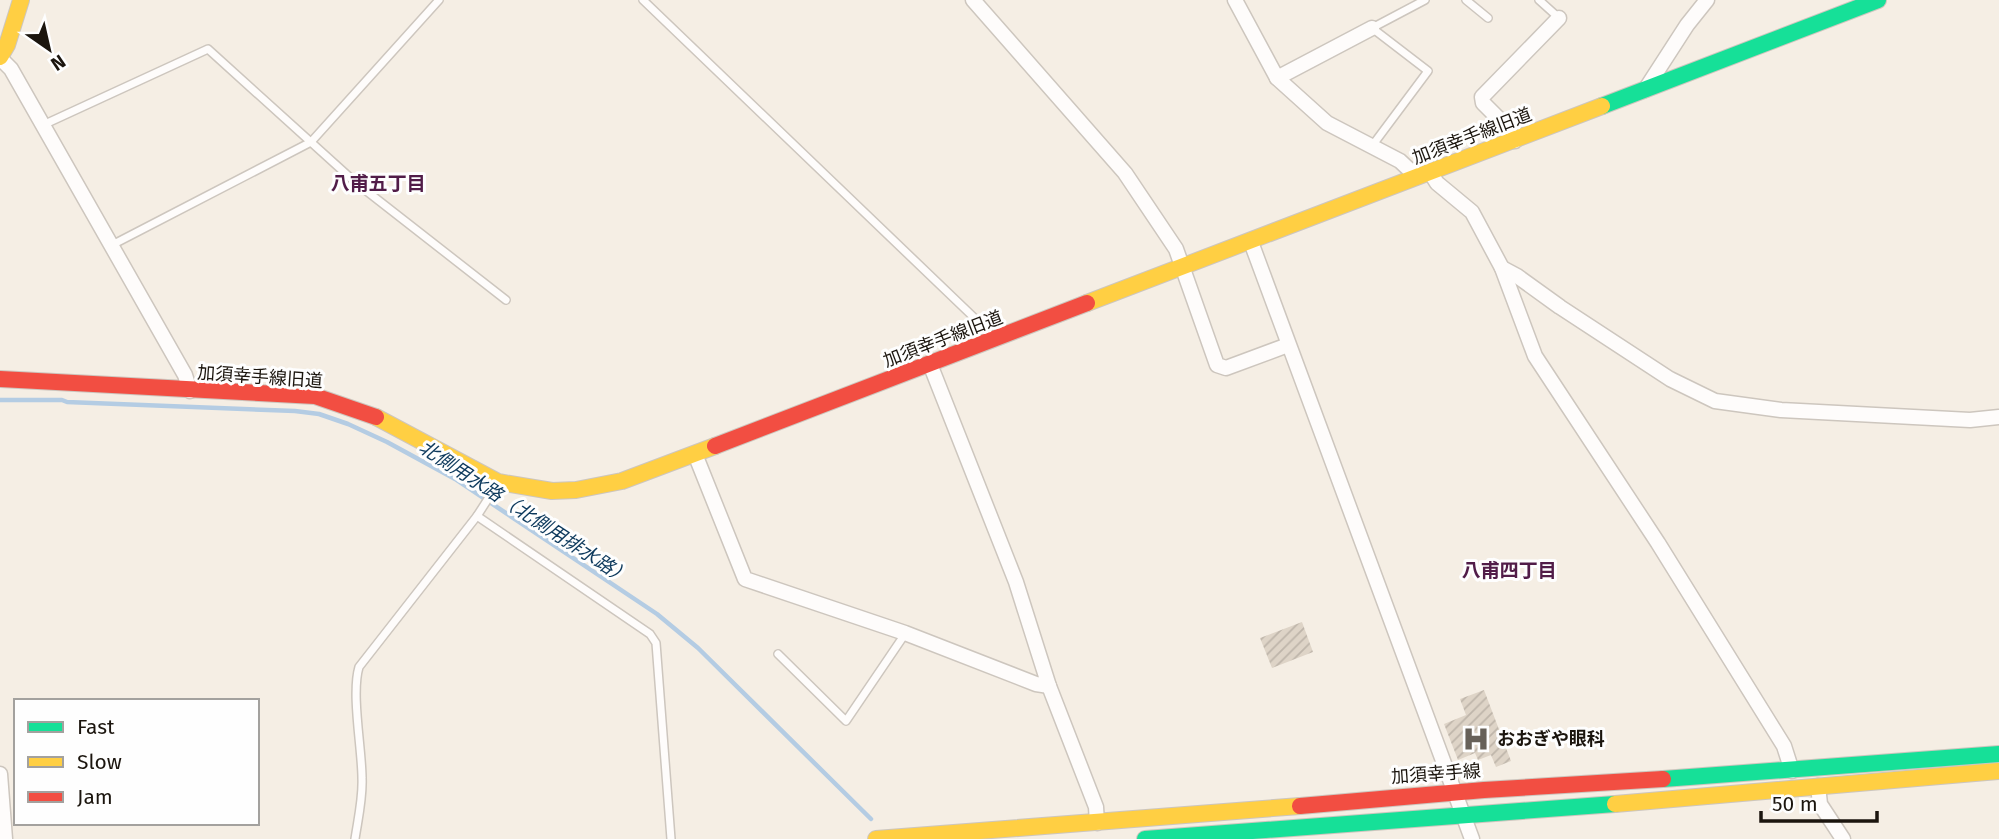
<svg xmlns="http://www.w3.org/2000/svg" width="1999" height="839" font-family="'Fira Sans','Noto Sans JP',sans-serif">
	<defs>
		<pattern id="building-hatch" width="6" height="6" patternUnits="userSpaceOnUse" patternTransform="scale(1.75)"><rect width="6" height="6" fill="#ded4c7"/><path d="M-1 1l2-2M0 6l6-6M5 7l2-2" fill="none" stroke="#beb5aa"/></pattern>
	</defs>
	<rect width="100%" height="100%" fill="#f5eee4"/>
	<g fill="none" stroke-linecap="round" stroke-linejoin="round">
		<!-- stream -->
		<polyline stroke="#b4cce3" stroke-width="4.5" points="0,400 62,400 67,402 295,411 319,414 348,424 387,442 455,479 657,614 698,648 871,819"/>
	</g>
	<!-- building -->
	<g fill="url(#building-hatch)">
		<polygon points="1302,622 1313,652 1272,668 1260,638"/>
		<polygon points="1484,690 1511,761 1496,767 1491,755 1478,760 1475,753 1458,760 1444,724 1466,715 1460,699"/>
	</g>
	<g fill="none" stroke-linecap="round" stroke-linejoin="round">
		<defs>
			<g id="lane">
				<polyline points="643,0 987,330 991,338"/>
				<polyline points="1466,0 1488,18"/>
				<polyline points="1539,0 1559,18"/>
				<polyline points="43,125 208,49 355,182 506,300"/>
				<polyline points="1372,146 1428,71 1372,28 1425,0"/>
				<polyline points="112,245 311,142 439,0"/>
				<polyline points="477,516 650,634 656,643 671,839"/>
				<polyline points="778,654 846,721 905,634"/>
				<path d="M355 839C358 819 363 798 362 778 362 749 351 694 359 667L477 516 497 485"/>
			</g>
			<g id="street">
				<polyline points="973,0 1125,173 1176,249 1217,365 1226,368 1288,345"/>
				<polyline points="1235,0 1277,78 1327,123 1400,161 1417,177"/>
				<polyline points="0,58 11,69 185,375 190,391"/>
				<polyline points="1277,78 1372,28"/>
				<polyline points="1645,90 1687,25 1707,0"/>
				<polyline points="1515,141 1507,127 1483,103 1482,97 1559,18"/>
				<polyline points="1430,172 1437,183 1472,212 1502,268 1535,356 1658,543 1784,746 1792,771"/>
				<polyline points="1251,242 1472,839"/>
				<polyline points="1502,268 1517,276 1560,307 1670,379 1715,401 1781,410 1970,420 1999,417"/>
				<polyline points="930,364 1016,582 1049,686 1096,807 1097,823"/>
				<polyline points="695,454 745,579 905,633 1036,684 1049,686"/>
				<polyline points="0,774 5,839"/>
				<polyline points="1818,786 1820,804 1843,839"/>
			</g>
			<g id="fast">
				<polyline points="1602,106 1878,0"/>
				<polyline points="1663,779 1999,754"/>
				<polyline points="1145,839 1615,804"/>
			</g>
			<g id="slow">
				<polyline points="0,57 7,45 21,0"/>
				<polyline points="1087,303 1602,106"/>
				<polyline points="376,417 498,482 552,491 576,490 622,481 715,446"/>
				<polyline points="1615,804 1999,771"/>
				<polyline points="876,839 1300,806"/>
			</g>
			<g id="jam">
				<polyline points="0,379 315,396 376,417"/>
				<polyline points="715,446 1087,303"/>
				<polyline points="1300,806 1484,790 1663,779"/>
			</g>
		</defs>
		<!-- lane casing -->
		<use href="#lane" stroke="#cdc6be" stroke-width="10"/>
		<!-- street casing -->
		<use href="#street" stroke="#cdc6be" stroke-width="17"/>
		<!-- fast casing -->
		<use href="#fast" stroke="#cdc6be" stroke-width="18"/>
		<!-- slow casing -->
		<use href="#slow" stroke="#cdc6be" stroke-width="18"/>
		<!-- jam casing -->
		<use href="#jam" stroke="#cdc6be" stroke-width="18"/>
		<!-- lane -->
		<use href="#lane" stroke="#fefcfb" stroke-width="7"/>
		<!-- street -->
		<use href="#street" stroke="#fefcfb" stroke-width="14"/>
		<!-- fast -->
		<use href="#fast" stroke="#16e098" stroke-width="16"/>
		<!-- slow -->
		<use href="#slow" stroke="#ffcf43" stroke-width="16"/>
		<!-- jam -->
		<use href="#jam" stroke="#f24e42" stroke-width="16"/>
	</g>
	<!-- icons -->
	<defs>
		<symbol id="hospital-bare" viewBox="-9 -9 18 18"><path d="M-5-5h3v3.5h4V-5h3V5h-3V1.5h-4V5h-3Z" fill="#676159" stroke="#fefefe" stroke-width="2.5" paint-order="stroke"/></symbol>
	</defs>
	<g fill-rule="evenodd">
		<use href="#hospital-bare" x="1457" y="720" width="38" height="38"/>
	</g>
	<g text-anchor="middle" stroke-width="6" stroke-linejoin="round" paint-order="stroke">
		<!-- street labels -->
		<g font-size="18" fill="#1b150e" stroke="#fefefe">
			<text transform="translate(1472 136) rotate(-21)" y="6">加須幸手線旧道</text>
			<text transform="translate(943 339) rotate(-21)" y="6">加須幸手線旧道</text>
			<text transform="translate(260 377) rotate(4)" y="6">加須幸手線旧道</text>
			<text transform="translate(1436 774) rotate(-4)" y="6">加須幸手線</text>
		</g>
		<!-- poi labels -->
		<g font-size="18" font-weight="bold" fill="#1b150e" stroke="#fefefe" text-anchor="start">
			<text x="1497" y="745">おおぎや眼科</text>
		</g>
		<!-- neighbourhood labels -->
		<g font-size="19" font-weight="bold" fill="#511c48" stroke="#fefefe">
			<text x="378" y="190">八甫五丁目</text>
			<text x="1509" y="577">八甫四丁目</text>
		</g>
		<!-- water labels -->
		<g font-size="19" font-style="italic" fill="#0d395c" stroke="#fefefe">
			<text transform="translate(525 512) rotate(33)" y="7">北側用水路（北側用排水路）</text>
		</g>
	</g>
	<!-- legend -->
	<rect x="14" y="699" width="245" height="126" fill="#fefefe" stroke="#a3a19e" stroke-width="2"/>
	<rect x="28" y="722" width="35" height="10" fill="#16e098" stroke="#a3a19e" stroke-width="2"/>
	<text x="77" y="734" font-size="21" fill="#1b150e">Fast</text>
	<rect x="28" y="757" width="35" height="10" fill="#ffcf43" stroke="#a3a19e" stroke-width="2"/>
	<text x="77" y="769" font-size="21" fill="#1b150e">Slow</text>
	<rect x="28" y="792" width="35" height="10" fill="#f24e42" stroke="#a3a19e" stroke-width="2"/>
	<text x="77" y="804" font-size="21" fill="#1b150e">Jam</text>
	<!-- north arrow -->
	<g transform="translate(49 49) rotate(146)" stroke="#fefefe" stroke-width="5" paint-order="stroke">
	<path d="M0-5L12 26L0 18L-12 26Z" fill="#1b150e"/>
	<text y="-10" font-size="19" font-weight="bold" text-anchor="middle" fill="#1b150e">N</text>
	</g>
	<!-- scale -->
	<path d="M1761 811v10h116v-10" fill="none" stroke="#1b150e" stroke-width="3.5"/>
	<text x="1772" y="811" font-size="21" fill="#1b150e" stroke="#fefefe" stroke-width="5" paint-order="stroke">50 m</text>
</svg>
